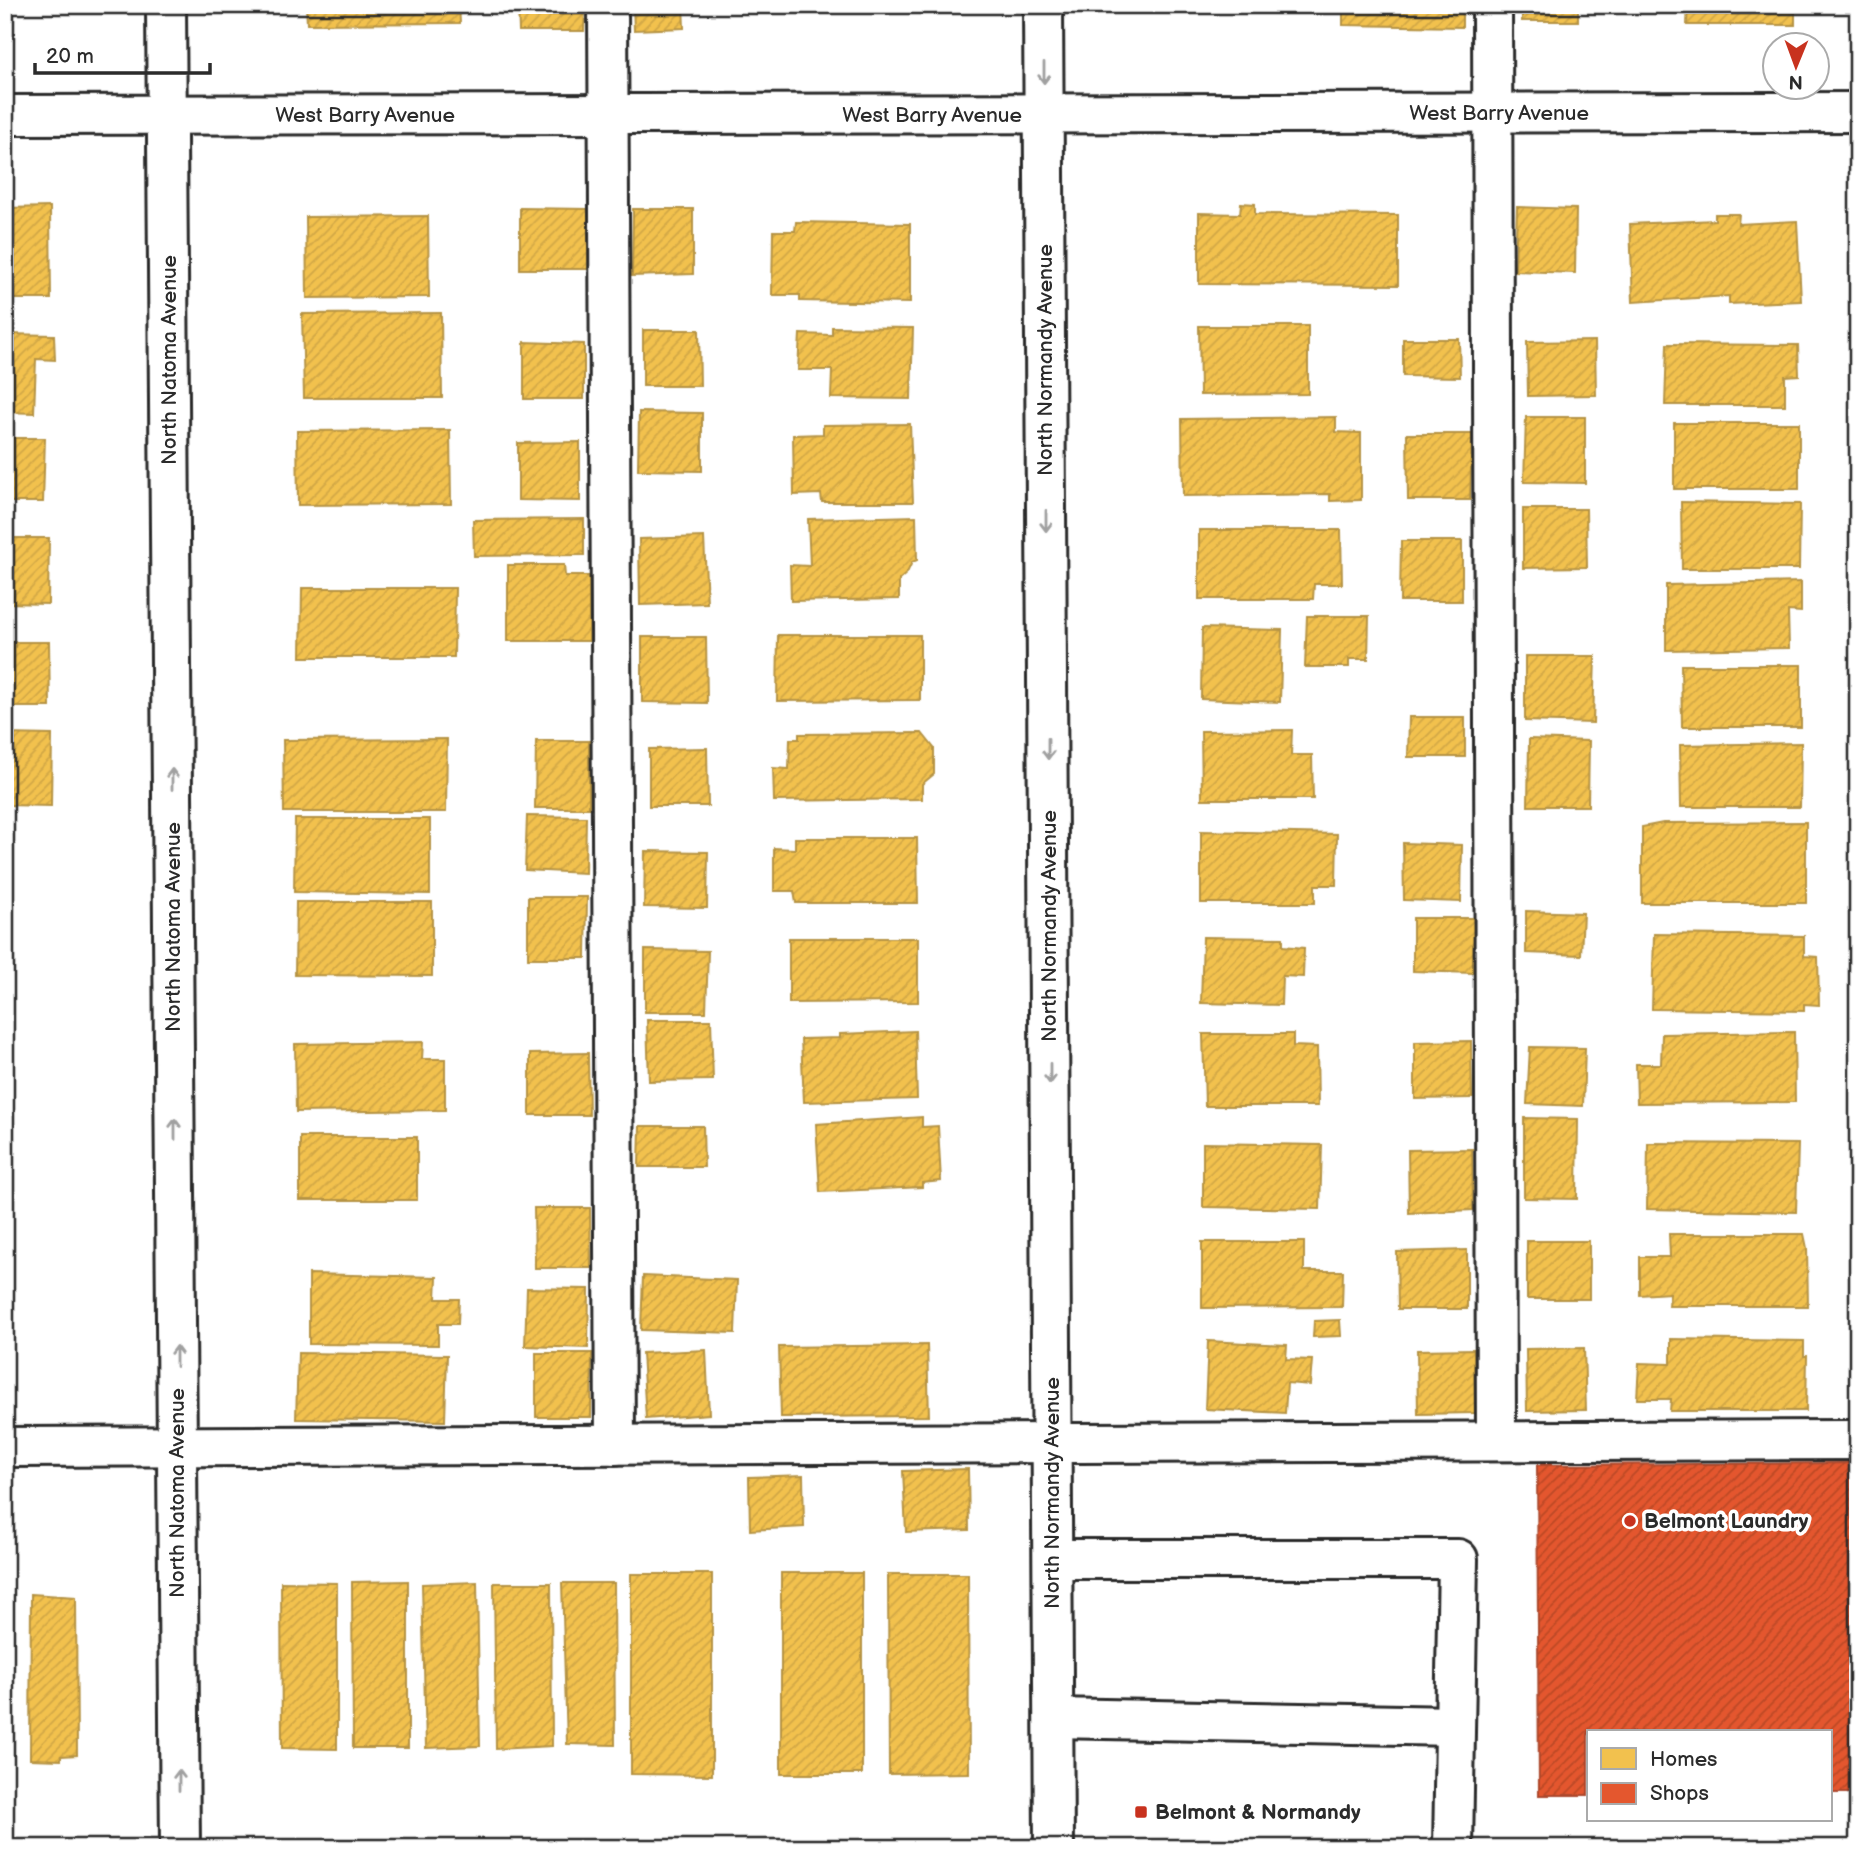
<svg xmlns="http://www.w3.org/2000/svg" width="1863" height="1853" font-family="'Balsamiq Sans',sans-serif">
	<defs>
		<pattern id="homes-hatch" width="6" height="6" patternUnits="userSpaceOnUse" patternTransform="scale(1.75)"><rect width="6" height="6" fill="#f2c14e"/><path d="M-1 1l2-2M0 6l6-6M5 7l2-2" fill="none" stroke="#d0a644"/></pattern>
		<pattern id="shops-hatch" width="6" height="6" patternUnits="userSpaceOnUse" patternTransform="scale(1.75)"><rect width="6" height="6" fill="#e4572e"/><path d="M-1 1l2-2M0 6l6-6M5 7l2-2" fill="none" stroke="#b94827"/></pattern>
	</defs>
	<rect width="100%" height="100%" fill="#fff"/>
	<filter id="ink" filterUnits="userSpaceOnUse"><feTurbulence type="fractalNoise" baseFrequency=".0143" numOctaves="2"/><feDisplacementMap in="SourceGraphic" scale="14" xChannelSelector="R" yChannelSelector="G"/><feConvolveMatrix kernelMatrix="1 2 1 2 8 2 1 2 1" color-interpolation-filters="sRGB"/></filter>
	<g filter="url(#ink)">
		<!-- homes -->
		<g fill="url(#homes-hatch)" stroke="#b69444" stroke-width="2">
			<polygon points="306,5 459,5 460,23 307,24"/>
			<polygon points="518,5 585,5 584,31 519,31"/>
			<polygon points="633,5 683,5 684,28 634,30"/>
			<polygon points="1343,5 1462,5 1462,27 1343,25"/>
			<rect x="1522" y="5" width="56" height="16"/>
			<polygon points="1688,5 1795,5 1795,25 1687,25"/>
			<polygon points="1241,203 1255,204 1255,214 1398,215 1398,285 1199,284 1199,213 1240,214"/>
			<polygon points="50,207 51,299 5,299 5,208"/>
			<polygon points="1517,207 1576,209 1575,273 1515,271"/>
			<polygon points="520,208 588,209 588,269 520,269"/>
			<polygon points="633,209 693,209 693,274 632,276"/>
			<polygon points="1715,214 1739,214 1738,224 1797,221 1801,301 1729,304 1729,296 1633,302 1630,224 1715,220"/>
			<polygon points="428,216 429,297 307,298 306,217"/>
			<polygon points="796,222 910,224 910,303 800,301 800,295 772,295 773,231 795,231"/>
			<polygon points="441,313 442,398 304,398 302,314"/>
			<polygon points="1199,326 1308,326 1308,394 1200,395"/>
			<polygon points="832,327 913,328 911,399 831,398 832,370 798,370 800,334 832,335"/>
			<polygon points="643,330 699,330 700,386 643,386"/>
			<polygon points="5,334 54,335 55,360 36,359 34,413 5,412"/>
			<polygon points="1403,339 1459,339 1460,377 1403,376"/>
			<polygon points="1595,341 1596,395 1528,396 1527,342"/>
			<polygon points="524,342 584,344 584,399 524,399"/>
			<polygon points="1667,344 1798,345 1799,375 1785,376 1785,405 1665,405"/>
			<polygon points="639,412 702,413 702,471 638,470"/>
			<polygon points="1336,417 1336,432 1361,433 1361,500 1330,501 1330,494 1183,496 1182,419"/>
			<polygon points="1526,417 1585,417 1585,483 1524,482"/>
			<rect x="1674" y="423" width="125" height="66"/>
			<polygon points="910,424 913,502 822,502 821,494 794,495 793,435 823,434 823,425"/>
			<polygon points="450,430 451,504 298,505 297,431"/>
			<polygon points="1407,434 1472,434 1470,500 1408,500"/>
			<polygon points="5,438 45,438 43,502 5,502"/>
			<polygon points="580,442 580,501 518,500 518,443"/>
			<polygon points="1681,502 1800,504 1799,569 1682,569"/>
			<polygon points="1523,509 1586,509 1587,567 1523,568"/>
			<polygon points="916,516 917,560 912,562 907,573 899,580 899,599 791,601 790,565 810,566 808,519"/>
			<polygon points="584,519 584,555 474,556 473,520"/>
			<polygon points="1199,530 1341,530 1342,584 1314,584 1313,599 1199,599"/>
			<polygon points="704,537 707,603 640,605 639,539"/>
			<polygon points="5,538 49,538 48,604 5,603"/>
			<polygon points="1401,541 1462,541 1462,601 1400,601"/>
			<polygon points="508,565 564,565 565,576 589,576 589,641 508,641"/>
			<polygon points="1801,582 1801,612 1788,611 1789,648 1666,650 1666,585"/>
			<polygon points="302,588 455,588 454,657 301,657"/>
			<polygon points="1307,616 1369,616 1368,659 1349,659 1349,667 1305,667"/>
			<polygon points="1202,628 1282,630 1280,702 1201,699"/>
			<polygon points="778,635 920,635 920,700 777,701"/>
			<polygon points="642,637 706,637 707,703 642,702"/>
			<polygon points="5,642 49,642 50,707 5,707"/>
			<polygon points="1525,656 1595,656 1593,723 1525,721"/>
			<polygon points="1681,665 1801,665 1801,727 1682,727"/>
			<polygon points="1409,717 1465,717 1465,757 1408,757"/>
			<polygon points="1292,730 1291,755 1312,755 1313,799 1202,799 1201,731"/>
			<polygon points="922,733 934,748 934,774 922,784 922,799 774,801 773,768 789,769 790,739 799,739 799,734"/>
			<polygon points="5,734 52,735 51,806 5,805"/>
			<polygon points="447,739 446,812 284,812 283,740"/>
			<polygon points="1529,739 1589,741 1588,806 1528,806"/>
			<polygon points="536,741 589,741 589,808 535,808"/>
			<polygon points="1801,743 1800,807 1681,807 1680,745"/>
			<polygon points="707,748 708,806 649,806 649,749"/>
			<polygon points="527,816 586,817 585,873 525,870"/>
			<polygon points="295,819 430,819 430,894 294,892"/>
			<polygon points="1806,822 1806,903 1642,903 1642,827 1663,823"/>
			<polygon points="1201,831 1337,834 1336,885 1315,885 1315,903 1201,903"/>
			<polygon points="795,838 917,838 918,903 796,903 794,891 774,891 774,848 795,849"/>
			<polygon points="1403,843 1462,845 1461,902 1404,900"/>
			<polygon points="645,851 708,852 707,908 644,907"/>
			<polygon points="528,897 587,897 586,958 528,958"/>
			<polygon points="296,902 432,902 432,976 295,975"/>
			<polygon points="1526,911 1583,913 1581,955 1526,953"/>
			<polygon points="1413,918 1475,918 1473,973 1413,971"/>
			<polygon points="1654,934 1804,936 1804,956 1818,957 1819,1005 1804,1004 1804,1011 1652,1009"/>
			<polygon points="1203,937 1283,938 1283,946 1304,948 1303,977 1282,976 1281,1005 1201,1003"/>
			<polygon points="789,938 918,938 918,1002 789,1003"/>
			<polygon points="645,950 708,951 706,1012 645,1012"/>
			<polygon points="647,1020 711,1020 713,1080 649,1081"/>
			<polygon points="915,1031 917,1099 804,1102 801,1039 840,1038 840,1034"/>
			<polygon points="1794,1032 1795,1102 1637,1103 1636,1064 1661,1064 1662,1034"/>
			<polygon points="1203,1034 1293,1034 1293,1046 1317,1047 1318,1106 1205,1106"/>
			<polygon points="1471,1041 1472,1098 1415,1099 1415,1042"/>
			<polygon points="423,1042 422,1059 445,1059 445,1110 296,1112 295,1044"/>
			<polygon points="1530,1047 1585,1048 1583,1106 1527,1104"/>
			<polygon points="588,1053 589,1115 530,1115 530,1054"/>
			<polygon points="922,1117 922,1127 938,1126 941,1181 922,1183 922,1187 820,1192 816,1124"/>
			<polygon points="1524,1118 1578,1119 1577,1199 1524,1198"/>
			<polygon points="640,1126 703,1126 704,1167 639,1167"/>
			<rect x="300" y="1137" width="117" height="63"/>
			<polygon points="1203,1143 1322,1145 1320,1209 1203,1207"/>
			<polygon points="1648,1143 1798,1144 1796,1212 1647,1209"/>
			<polygon points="1472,1149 1473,1210 1409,1213 1408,1150"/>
			<polygon points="534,1208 590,1208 591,1268 535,1268"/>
			<polygon points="1669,1234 1804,1234 1807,1248 1808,1306 1669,1306 1670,1293 1640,1295 1640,1257 1670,1257"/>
			<rect x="1527" y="1241" width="62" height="58"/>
			<polygon points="1202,1242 1304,1242 1304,1271 1343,1271 1342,1307 1202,1308"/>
			<polygon points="1467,1250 1467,1309 1398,1309 1397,1252"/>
			<polygon points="309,1274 437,1277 436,1299 459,1299 458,1324 438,1324 438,1345 309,1344"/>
			<polygon points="643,1276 737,1280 735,1333 641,1330"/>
			<polygon points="527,1288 589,1289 588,1348 525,1346"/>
			<polygon points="1340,1320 1341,1336 1313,1337 1314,1321"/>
			<polygon points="1671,1339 1804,1341 1804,1356 1807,1356 1806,1411 1670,1411 1671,1399 1637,1399 1639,1363 1671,1364"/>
			<polygon points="1208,1341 1287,1345 1286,1359 1312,1360 1310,1385 1287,1383 1285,1413 1205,1409"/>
			<polygon points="927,1345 929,1416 781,1417 779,1347"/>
			<polygon points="1584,1348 1586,1410 1527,1411 1526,1349"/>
			<polygon points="1474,1349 1475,1413 1418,1414 1417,1350"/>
			<polygon points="706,1350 709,1414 646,1419 642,1353"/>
			<polygon points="298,1353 447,1355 445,1421 296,1419"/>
			<polygon points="536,1353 592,1353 591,1417 536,1417"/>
			<polygon points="968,1469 969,1530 906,1532 903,1471"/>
			<polygon points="803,1475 804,1527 750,1530 749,1477"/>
			<rect x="781" y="1573" width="81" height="201"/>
			<polygon points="631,1574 712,1574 712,1775 631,1774"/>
			<polygon points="888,1574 968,1574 969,1773 889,1774"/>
			<polygon points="408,1581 408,1748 353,1748 352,1582"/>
			<polygon points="281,1582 337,1583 337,1749 282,1748"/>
			<polygon points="477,1582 480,1746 426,1748 422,1584"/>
			<polygon points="494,1583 551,1583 552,1746 496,1749"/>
			<polygon points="562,1583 614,1583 615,1745 567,1744"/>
			<polygon points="31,1594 76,1597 77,1755 61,1756 61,1760 30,1759"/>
			<rect x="5" y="1598" width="5" height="157"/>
		</g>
		<!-- shops -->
		<polygon fill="url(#shops-hatch)" stroke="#ac4a2d" stroke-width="2" points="1854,1463 1857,1793 1830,1793 1830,1732 1588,1732 1588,1795 1539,1795 1537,1465"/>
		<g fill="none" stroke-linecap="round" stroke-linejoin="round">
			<defs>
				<g id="minor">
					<polyline points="166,5 180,1848"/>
					<polyline points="608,5 615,1445"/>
					<polyline points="1043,5 1054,1848"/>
					<polyline points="1492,5 1496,1441"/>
					<polyline points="5,115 1858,112"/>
					<polyline points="5,1447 1858,1440"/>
					<polyline points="1053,1559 1458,1559 1453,1848"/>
					<polyline points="1054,1718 1455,1726"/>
				</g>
			</defs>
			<!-- minor casing -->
			<use href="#minor" stroke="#2b2b2b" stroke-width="44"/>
			<!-- minor -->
			<use href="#minor" stroke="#fff" stroke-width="38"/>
		</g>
		<!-- one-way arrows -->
		<defs><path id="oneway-shaft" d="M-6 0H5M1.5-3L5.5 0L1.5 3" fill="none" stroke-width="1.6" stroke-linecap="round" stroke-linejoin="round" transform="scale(1.75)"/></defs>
		<g stroke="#a0a0a0">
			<use href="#oneway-shaft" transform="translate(1044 73) rotate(90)"/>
			<use href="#oneway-shaft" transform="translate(1046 521) rotate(90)"/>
			<use href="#oneway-shaft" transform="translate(1048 749) rotate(90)"/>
			<use href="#oneway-shaft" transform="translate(172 779) rotate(-90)"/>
			<use href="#oneway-shaft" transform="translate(1050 1074) rotate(90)"/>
			<use href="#oneway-shaft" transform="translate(175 1129) rotate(-90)"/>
			<use href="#oneway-shaft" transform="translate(176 1356) rotate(-90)"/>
			<use href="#oneway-shaft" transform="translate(179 1780) rotate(-90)"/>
		</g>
	</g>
	<!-- markers -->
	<g fill="#c8321e" stroke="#fff" stroke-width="2.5">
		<circle cx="1630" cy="1521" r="7"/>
		<rect x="1134" y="1805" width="14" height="14" rx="3.5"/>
	</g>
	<g text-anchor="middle" stroke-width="7" stroke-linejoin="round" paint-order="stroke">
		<!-- street labels -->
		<g font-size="21" fill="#2b2b2b" stroke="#fff">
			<text x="1499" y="120">West Barry Avenue</text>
			<text x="365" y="122">West Barry Avenue</text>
			<text x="932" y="122">West Barry Avenue</text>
			<text transform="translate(169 360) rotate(-90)" y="7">North Natoma Avenue</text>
			<text transform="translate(1045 360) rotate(-90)" y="7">North Normandy Avenue</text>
			<text transform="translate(1049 926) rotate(-90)" y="7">North Normandy Avenue</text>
			<text transform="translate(173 927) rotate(-90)" y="7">North Natoma Avenue</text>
			<text transform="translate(177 1493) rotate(-90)" y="7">North Natoma Avenue</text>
			<text transform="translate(1052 1493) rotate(-90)" y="7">North Normandy Avenue</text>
		</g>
		<!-- poi labels -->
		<g font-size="21" font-weight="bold" fill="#2b2b2b" stroke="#fff" text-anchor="start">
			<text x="1644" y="1528">Belmont Laundry</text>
			<text x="1155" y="1819">Belmont &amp; Normandy</text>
		</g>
	</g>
	<!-- margin -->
	<rect width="1863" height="1853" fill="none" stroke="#fff" stroke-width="28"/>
	<rect x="14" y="14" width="1835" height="1825" fill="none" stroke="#2b2b2b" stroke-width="2.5" filter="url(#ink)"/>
	<!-- legend -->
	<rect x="1587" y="1730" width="245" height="91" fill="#ffffff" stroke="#aaaaaa" stroke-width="2"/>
	<rect x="1601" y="1748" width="35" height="21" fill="#f2c14e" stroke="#aaaaaa" stroke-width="2"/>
	<text x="1650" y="1766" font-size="21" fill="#2b2b2b">Homes</text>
	<rect x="1601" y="1783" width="35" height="21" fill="#e4572e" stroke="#aaaaaa" stroke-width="2"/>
	<text x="1650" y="1800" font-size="21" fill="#2b2b2b">Shops</text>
	<!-- north arrow -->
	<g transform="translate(1796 66) rotate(181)"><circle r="33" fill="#ffffff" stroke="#aaaaaa" stroke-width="2"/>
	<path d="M0-5L12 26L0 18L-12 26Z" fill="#c8321e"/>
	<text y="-10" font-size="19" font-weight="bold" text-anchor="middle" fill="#2b2b2b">N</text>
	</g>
	<!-- scale -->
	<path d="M35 63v10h175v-10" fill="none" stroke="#2b2b2b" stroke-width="3.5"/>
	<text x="46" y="63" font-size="21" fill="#2b2b2b" stroke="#ffffff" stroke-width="5" paint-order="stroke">20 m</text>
</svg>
